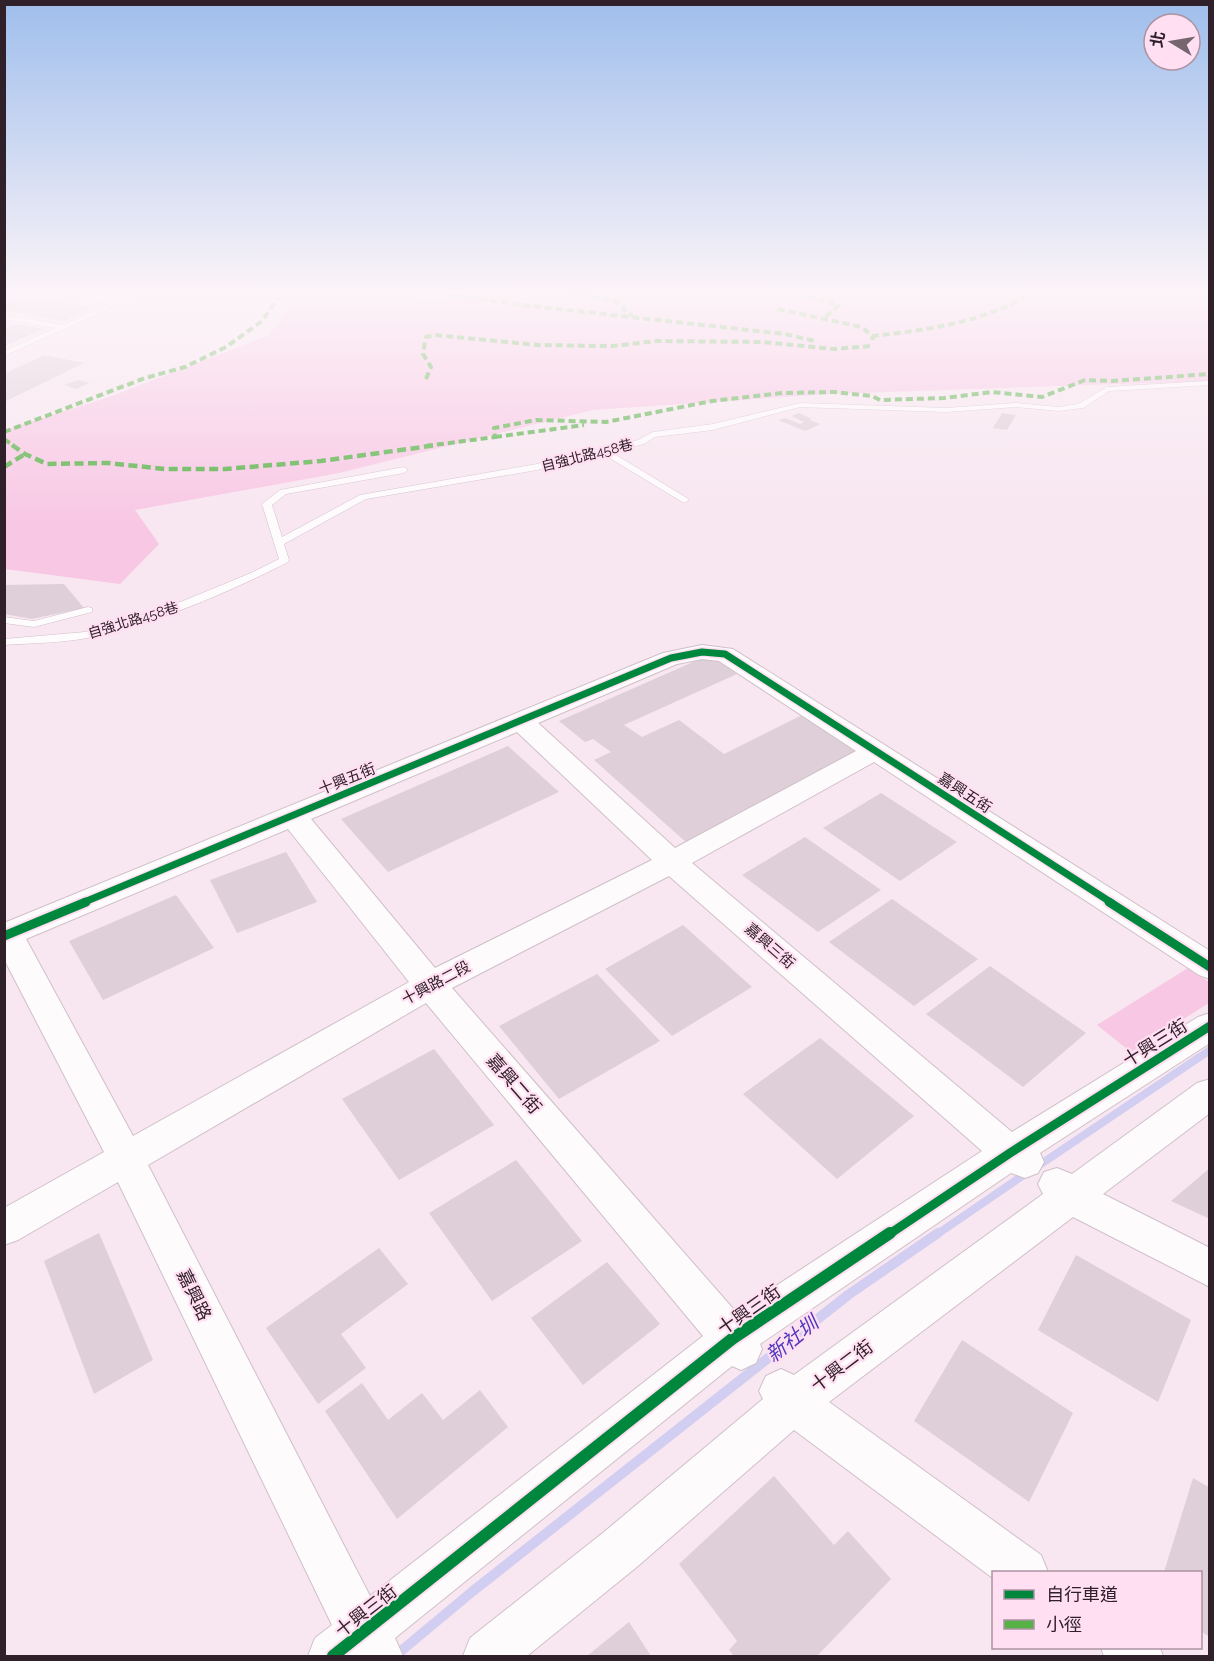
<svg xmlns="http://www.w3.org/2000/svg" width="1214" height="1661" font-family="Raleway,'Noto Sans TC',sans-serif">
	<rect width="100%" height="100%" fill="#f8e6f0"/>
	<!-- green -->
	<g fill="#f8c7e4">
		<polygon points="459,291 1209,291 1209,381 830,394 593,410 339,473 135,510 159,544 120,584 5,569 5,430 112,396 267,336 299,297 377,296 448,300"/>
		<polygon points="1188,968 1209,982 1209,1003 1131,1052 1097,1025"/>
	</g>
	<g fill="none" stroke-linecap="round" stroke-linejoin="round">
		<!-- stream-far1 -->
		<g stroke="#d2cef1" stroke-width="8">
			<polyline points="1038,1166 1210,1050"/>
			<polyline points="936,1235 1028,1172"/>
		</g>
		<!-- stream -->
		<polyline stroke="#d2cef1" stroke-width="10" points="395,1656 473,1591 848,1295 938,1233"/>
	</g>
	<!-- building -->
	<g fill="#dfcfd8">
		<polygon points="4,293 92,308 65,321 4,310"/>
		<polygon points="17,324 44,329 4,346 4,329"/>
		<polygon points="44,355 84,363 4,402 4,374"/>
		<polygon points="78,380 90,383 76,389 64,385"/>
		<polygon points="799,413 812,419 809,420 821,424 805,431 778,420 785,418 800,424 804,422 791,416"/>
		<polygon points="1002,413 1016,415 1007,430 993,428"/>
		<polygon points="64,584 84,608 32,619 4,614 4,585"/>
		<polygon points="709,655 737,674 624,725 642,737 679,720 724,754 804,714 860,751 687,843 594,760 611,752 593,739 585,742 559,721"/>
		<polygon points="508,746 559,792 388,872 341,819"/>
		<polygon points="881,793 957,842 900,881 823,828"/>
		<polygon points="805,837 881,890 818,932 742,875"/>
		<polygon points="286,852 317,902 237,933 210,880"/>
		<polygon points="176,895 214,948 103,1000 69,941"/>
		<polygon points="892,899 978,959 914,1006 829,942"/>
		<polygon points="683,925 752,987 672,1036 605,969"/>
		<polygon points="990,966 1086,1033 1023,1087 926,1014"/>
		<polygon points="597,974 660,1041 559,1099 499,1026"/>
		<polygon points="820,1038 914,1116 837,1179 743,1094"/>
		<polygon points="434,1049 494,1125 399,1180 342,1099"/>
		<polygon points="516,1160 582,1241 492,1301 429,1213"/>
		<polygon points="1210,1168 1210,1219 1171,1201"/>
		<polygon points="99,1233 153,1360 94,1394 44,1261"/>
		<polygon points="379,1248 408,1284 341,1334 366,1368 318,1404 266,1328"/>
		<polygon points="1076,1255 1191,1320 1158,1402 1038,1330"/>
		<polygon points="607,1262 660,1324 583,1385 531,1318"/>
		<polygon points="962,1340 1073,1413 1029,1502 914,1421"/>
		<polygon points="362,1383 388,1420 422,1393 443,1420 480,1390 508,1427 397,1519 325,1411"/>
		<polygon points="774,1476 834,1545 848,1531 891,1579 817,1656 734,1656 729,1650 737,1641 679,1564"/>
		<polygon points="1193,1478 1210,1488 1210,1637 1200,1631 1200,1572 1164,1572"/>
		<polygon points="629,1622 651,1656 587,1656"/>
	</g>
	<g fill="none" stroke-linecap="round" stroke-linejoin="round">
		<defs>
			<g id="lane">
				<polygon points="56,291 70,291 122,299 140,291 148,291 4,356 4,351 56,328 4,319 4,315 63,325 115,302 59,293"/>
				<path d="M1210 381V385L1109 391 1083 408 1059 411 1016 407 946 412 800 407 713 430 655 437 644 444 611 452 687 498 689 500 684 503 603 454 537 470 366 499 284 544 289 560 288 562C230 592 150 626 87 638 60 643 32 643 4 645V639L85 632 113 625 183 601 251 573 279 559 262 504 280 490 404 467 408 470 404 473 286 494 272 505 282 537 360 495 537 464 638 440 653 432 713 424 800 403 946 408 1016 403 1059 407 1078 404 1107 387Z"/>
				<polygon points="88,607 92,608 92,612 34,627 4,623 4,617 34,621"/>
			</g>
			<g id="street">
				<path d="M702 645 733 649 1210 951V979L1199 975 874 762 692 863 1012 1132 1198 1017 1210 1013V1043L1040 1153 1044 1162 1038 1173 1025 1178 1011 1173 760 1344 762 1349 756 1363 741 1370 732 1366 395 1638 403 1656H308L315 1638 332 1625 118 1182 18 1240 4 1245V1208L104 1152 4 959V923L663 653ZM702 659 719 661 856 751 675 848 538 723 677 664ZM517 732 652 860 435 968 311 819ZM288 829 409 982 133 1136 26 939ZM669 876 982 1151 736 1312 452 988ZM426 1003 703 1336 370 1596 148 1165Z"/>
				<polygon points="1210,1079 1210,1113 1103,1194 1210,1248 1210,1287 1073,1217 829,1402 1041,1555 1048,1572 994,1572 994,1579 794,1430 638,1566 527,1656 463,1656 470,1638 604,1532 763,1399 759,1391 766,1376 781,1369 794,1375 1043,1194 1038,1184 1044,1172 1057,1168 1072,1174 1197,1083"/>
				<polygon points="1101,1648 1160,1648 1163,1656 1104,1656"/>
			</g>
		</defs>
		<!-- lane casing -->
		<use href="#lane" stroke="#cfc0c8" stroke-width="1"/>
		<!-- street casing -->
		<use href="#street" stroke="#cfc0c8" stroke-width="2"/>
		<!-- lane -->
		<use href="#lane" fill="#fefbfd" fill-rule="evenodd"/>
		<!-- street -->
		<use href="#street" fill="#fefbfd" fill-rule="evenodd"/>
		<!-- quiet-far1 -->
		<g stroke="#56b146" stroke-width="4" stroke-dasharray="7 4" stroke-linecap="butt">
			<polyline points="425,291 531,306 785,334 815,341"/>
			<polyline points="559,291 615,301 622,305 626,313 633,315"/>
			<polyline points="810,291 805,292 805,296 839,305 824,318"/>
			<polyline points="778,309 862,327 872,336 873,340"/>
			<path d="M872 336C927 330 988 322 1035 291"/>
			<polyline points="426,379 431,367 423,354 426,337 435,335 538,345 612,346 657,341 763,342 834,349 871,346"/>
			<polyline points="4,432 145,378 185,367 226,347 262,321 283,291"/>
			<polyline points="495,437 584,425"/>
			<polyline points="4,439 14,446"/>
			<polyline points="426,446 495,437 494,428 536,420 606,422 712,401 782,393 834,392 872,396 880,400 944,398 992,392 1042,397 1085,380 1112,381 1210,374"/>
		</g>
		<!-- quiet -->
		<g stroke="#56b146" stroke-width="4.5" stroke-dasharray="9 4.5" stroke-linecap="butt">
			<polyline points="12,445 25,454 47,464 108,463 165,469 225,469 321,461 437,445"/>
			<polyline points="4,467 25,454"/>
		</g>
		<defs>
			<polyline id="cycleway-far2" points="82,903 671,658 702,652 725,654 1112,903"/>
			<g id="cycleway-far1">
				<polyline points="1109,902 1210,967"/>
				<polyline points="4,936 86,902"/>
				<polyline points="888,1235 1010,1153 1210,1026"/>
			</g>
			<polyline id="cycleway" points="333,1656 732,1339 890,1233"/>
		</defs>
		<!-- cycleway-far2 casing -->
		<use href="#cycleway-far2" stroke="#ffdff1" stroke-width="10"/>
		<!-- cycleway-far1 casing -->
		<use href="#cycleway-far1" stroke="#ffdff1" stroke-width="13"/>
		<!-- cycleway casing -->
		<use href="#cycleway" stroke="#ffdff1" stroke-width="16"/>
		<!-- cycleway-far2 -->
		<use href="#cycleway-far2" stroke="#00873e" stroke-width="7"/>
		<!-- cycleway-far1 -->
		<use href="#cycleway-far1" stroke="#00873e" stroke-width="9"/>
		<!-- cycleway -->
		<use href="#cycleway" stroke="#00873e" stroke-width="12"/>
	</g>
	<!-- sky -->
	<linearGradient id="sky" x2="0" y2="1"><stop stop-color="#9fbeec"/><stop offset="0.56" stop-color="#fcf4f8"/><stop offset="1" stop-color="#fcf4f8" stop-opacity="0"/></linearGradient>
	<rect width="1214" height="523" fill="url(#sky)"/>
	<g text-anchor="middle" stroke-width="4.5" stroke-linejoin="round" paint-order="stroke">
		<!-- far-street labels -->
		<g font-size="14" fill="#2f2029" stroke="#ffdff1">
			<text transform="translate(587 455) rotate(-14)" y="5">自強北路458巷</text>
			<text transform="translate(133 620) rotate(-17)" y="5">自強北路458巷</text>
		</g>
		<!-- street labels -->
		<g font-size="15" fill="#2f2029" stroke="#ffdff1">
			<text transform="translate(347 779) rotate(-22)" y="5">十興五街</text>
			<text transform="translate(965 793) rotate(33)" y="5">嘉興五街</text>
			<text transform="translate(770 946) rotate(41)" y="5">嘉興三街</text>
			<text transform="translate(436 983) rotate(-28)" y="5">十興路二段</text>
		</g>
		<!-- near-street labels -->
		<g font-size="18" fill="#2f2029" stroke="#ffdff1">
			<text transform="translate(1155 1043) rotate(-32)" y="6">十興三街</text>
			<text transform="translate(514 1084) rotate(49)" y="6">嘉興二街</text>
			<text transform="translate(194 1295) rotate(64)" y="6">嘉興路</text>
			<text transform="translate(749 1310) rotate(-35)" y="6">十興三街</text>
			<text transform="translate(842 1366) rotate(-37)" y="6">十興二街</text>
			<text transform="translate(366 1611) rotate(-38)" y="6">十興三街</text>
		</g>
		<!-- near-water labels -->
		<g font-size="20" font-style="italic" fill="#4e39ba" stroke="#ffdff1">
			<text transform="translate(792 1339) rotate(-39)" y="7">新社圳</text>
		</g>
	</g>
	<!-- border -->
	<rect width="1214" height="1661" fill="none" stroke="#2f2029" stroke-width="12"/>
	<!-- legend -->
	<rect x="992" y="1571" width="210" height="78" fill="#ffdff1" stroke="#ac93a1" stroke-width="1.5"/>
	<rect x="1004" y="1590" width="30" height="9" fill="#00873e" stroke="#ac93a1" stroke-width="1.5"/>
	<text x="1046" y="1601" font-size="18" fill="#2f2029">自行車道</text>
	<rect x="1004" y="1620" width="30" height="9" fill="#56b146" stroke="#ac93a1" stroke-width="1.5"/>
	<text x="1046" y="1631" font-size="18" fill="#2f2029">小徑</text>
	<!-- north arrow -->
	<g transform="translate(1172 42) rotate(281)"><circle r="28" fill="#ffdff1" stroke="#ac93a1" stroke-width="1.5"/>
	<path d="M0-4.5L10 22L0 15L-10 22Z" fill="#75656f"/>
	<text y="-9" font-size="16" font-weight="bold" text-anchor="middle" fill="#2f2029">北</text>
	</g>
</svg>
